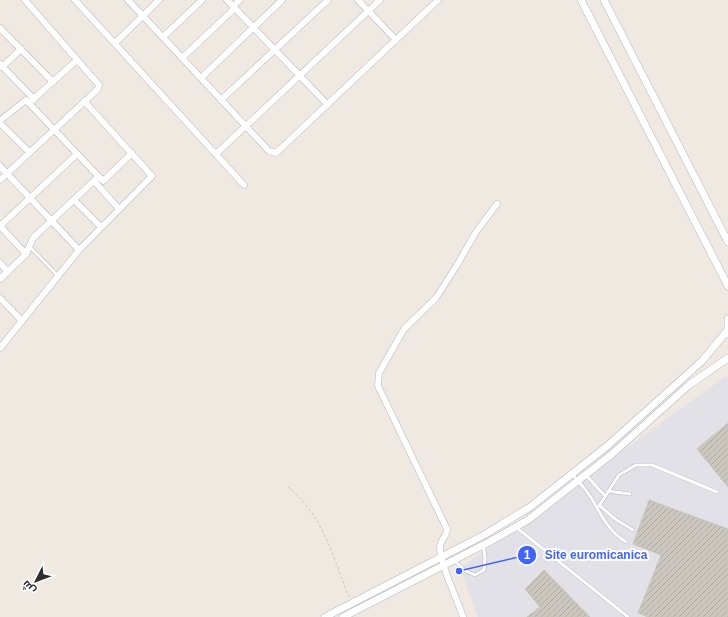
<svg xmlns="http://www.w3.org/2000/svg" width="728" height="617" font-family="Arial,Cairo,sans-serif">
	<defs>
		<pattern id="building-hatch" width="6" height="6" patternUnits="userSpaceOnUse"><rect width="6" height="6" fill="#cbc7bf"/><path d="M-1 1l2-2M0 6l6-6M5 7l2-2" fill="none" stroke="#afaba4"/></pattern>
	</defs>
	<rect width="100%" height="100%" fill="#efe9e1"/>
	<!-- industrial -->
	<polygon fill="#e3e1e8" points="726,376 728,379 728,617 478,617 460,568"/>
	<!-- building -->
	<g fill="url(#building-hatch)" stroke="#cbc5ba">
		<polygon points="728,423 728,487 697,449"/>
		<polygon points="649,500 728,529 728,617 648,617 638,613 661,555 633,544"/>
		<polygon points="544,570 590,617 527,617 540,607 525,589"/>
	</g>
	<g fill="none" stroke-linecap="round" stroke-linejoin="round">
		<defs>
			<g id="service">
				<polyline points="30,247 58,276"/>
				<path d="M572 474C578 481 585 488 590 496 601 514 607 530 626 542"/>
				<polyline points="586,475 605,496"/>
				<polyline points="608,491 630,494"/>
				<polyline points="599,505 615,519 633,530"/>
				<polyline points="597,509 619,475 636,465 652,465 717,492"/>
				<polyline points="517,528 628,617"/>
				<polyline points="455,561 464,570 475,575 484,570 485,557 483,545"/>
			</g>
			<g id="minor">
				<polyline points="75,0 244,185"/>
				<polyline points="128,0 269,151 276,153 438,0"/>
				<polyline points="227,0 328,105"/>
				<polyline points="358,0 396,40"/>
				<polyline points="233,6 240,0"/>
				<polyline points="0,28 53,82"/>
				<polyline points="163,37 202,0"/>
				<polyline points="115,43 159,0"/>
				<polyline points="182,58 235,8"/>
				<polyline points="0,64 34,99"/>
				<polyline points="2,67 21,49"/>
				<polyline points="201,78 282,0"/>
				<polyline points="221,100 328,0"/>
				<polyline points="29,103 77,60"/>
				<polyline points="2,119 26,100 103,181 132,153"/>
				<polyline points="0,123 29,152"/>
				<polyline points="216,154 380,0"/>
				<polyline points="0,166 79,250"/>
				<polyline points="0,180 98,89 99,85 25,0"/>
				<polyline points="94,181 119,209"/>
				<polyline points="74,200 101,227"/>
				<polyline points="0,226 77,154"/>
				<polyline points="0,226 26,254"/>
				<polyline points="0,263 8,272"/>
				<polyline points="0,279 26,254 33,238 98,177"/>
				<polyline points="0,298 22,321"/>
				<polyline points="0,348 79,250 152,176 84,101"/>
				<path d="M463 617C457 598 440 565 440 546 441 539 447 536 447 529L378 386 379 373 404 329 436 298 457 265 476 232 497 204"/>
			</g>
			<g id="tertiary">
				<polyline points="581,0 728,286"/>
				<polyline points="604,0 728,242"/>
				<polyline points="728,334 728,319"/>
				<polyline points="325,617 484,535 530,507 606,447 681,380 702,361 727,331"/>
				<polyline points="343,617 489,542 528,520 612,454 689,385 728,358"/>
			</g>
		</defs>
		<!-- service casing -->
		<use href="#service" stroke="#b4b7c1" stroke-width="4"/>
		<!-- minor casing -->
		<use href="#minor" stroke="#b4b7c1" stroke-width="7"/>
		<!-- tertiary casing -->
		<use href="#tertiary" stroke="#b4b7c1" stroke-width="8"/>
		<!-- path -->
		<path stroke="#c9c9c9" stroke-width="1" stroke-dasharray="3 2" stroke-linecap="butt" d="M288 487C323 514 333 558 349 597"/>
		<!-- service -->
		<use href="#service" stroke="#fff" stroke-width="3"/>
		<!-- minor -->
		<use href="#minor" stroke="#fff" stroke-width="6"/>
		<!-- tertiary -->
		<use href="#tertiary" stroke="#fff" stroke-width="7"/>
	</g>
	<!-- callouts -->
	<path fill="none" stroke="#4264fb" stroke-width="1.5" d="M459 571L527 555"/>
	<g fill="#4264fb" stroke="#fff" stroke-width="1.5">
		<circle cx="459" cy="571" r="4"/>
		<circle cx="527" cy="555" r="10"/>
	</g>
	<g font-size="12" text-anchor="middle" font-weight="bold" fill="#fff">
		<text x="527" y="559">1</text>
	</g>
	<g font-size="12" text-anchor="middle" font-weight="bold" fill="#4264fb" stroke="#fff" stroke-width="4" stroke-linejoin="round" paint-order="stroke">
		<text x="596" y="559">Site euromicanica</text>
	</g>
	<!-- north arrow -->
	<g transform="translate(36 581) rotate(228)" stroke="#ffffff" stroke-width="3" paint-order="stroke">
	<path d="M0-3L7 15L0 10L-7 15Z" fill="#2e2e2e"/>
	<text y="-6" font-size="11" font-weight="bold" text-anchor="middle" fill="#2e2e2e">ش</text>
	</g>
</svg>
